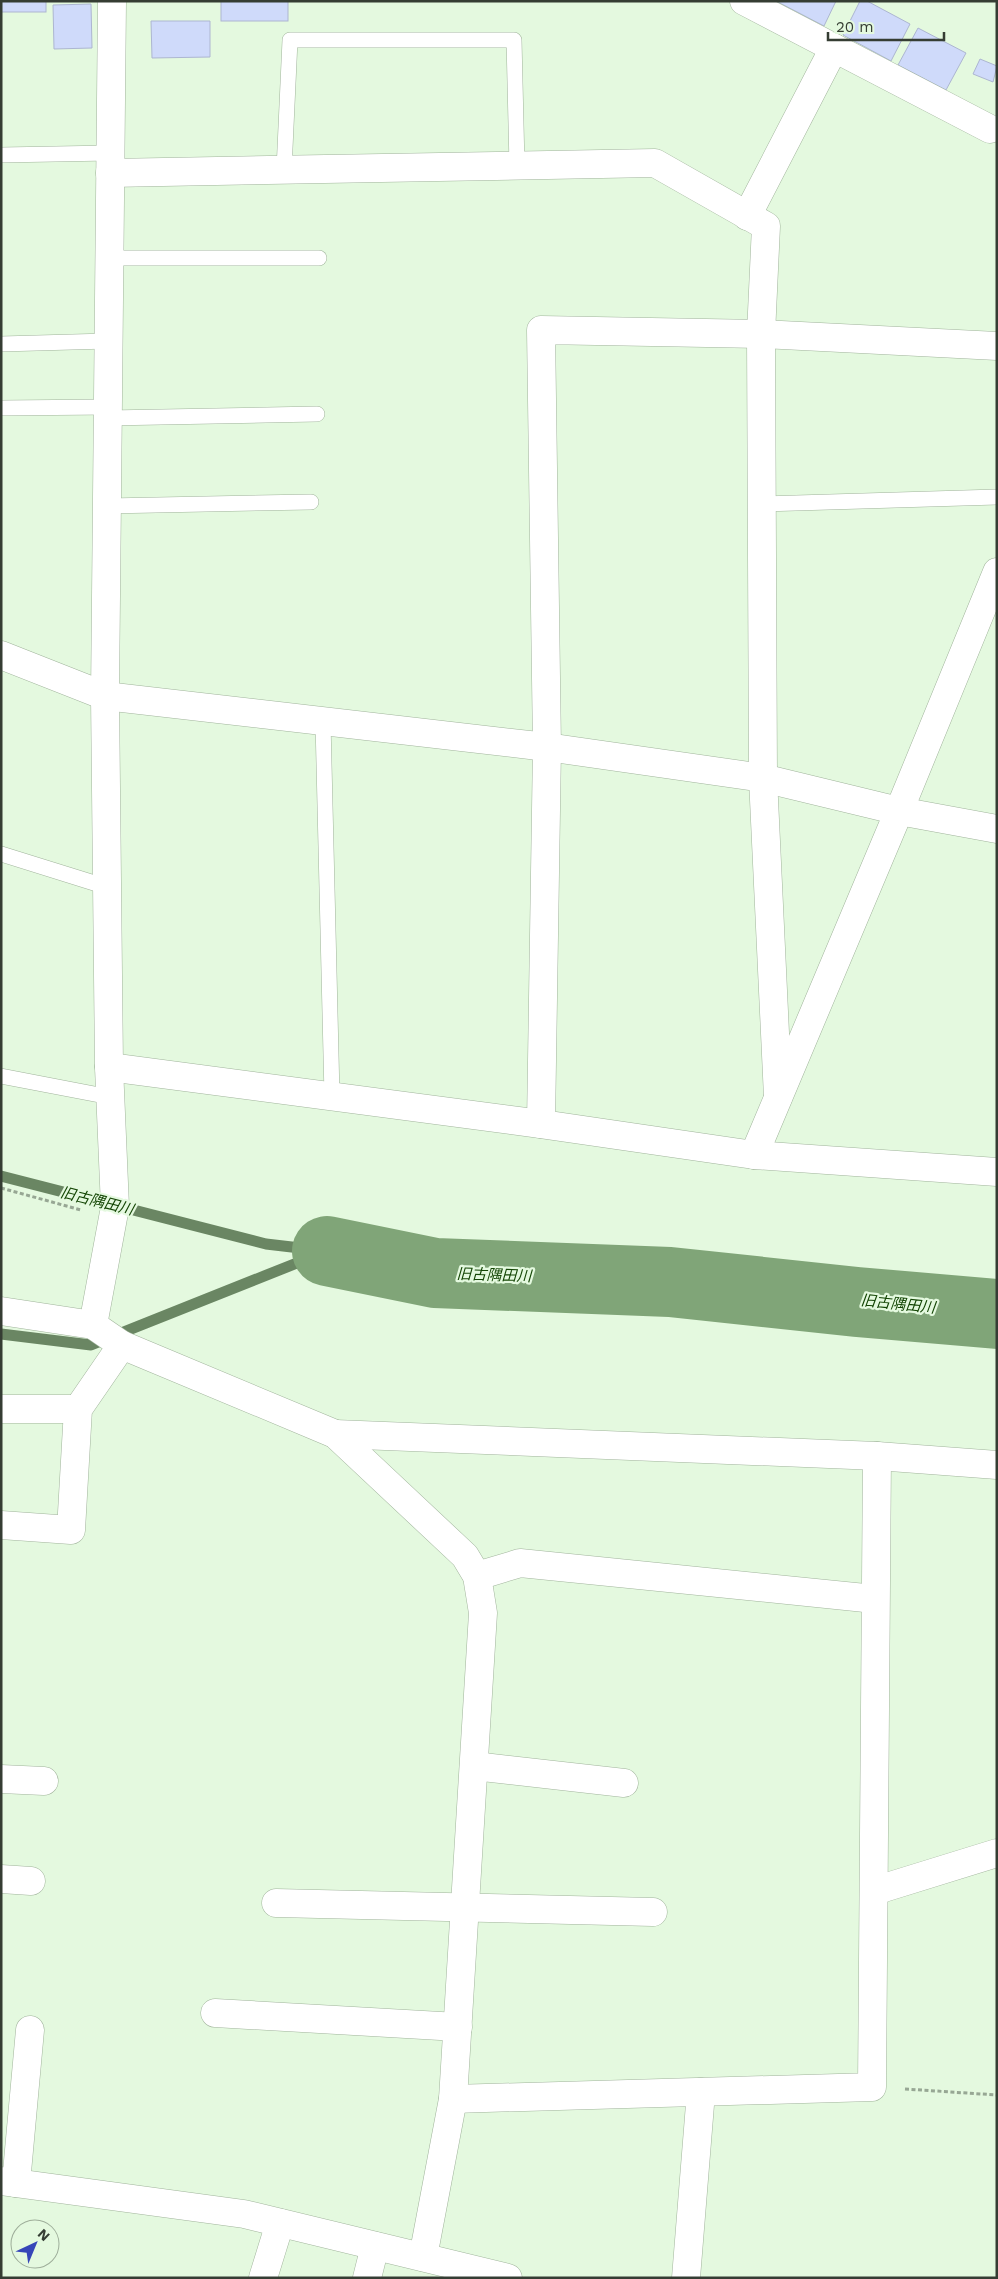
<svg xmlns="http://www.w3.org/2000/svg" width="998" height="2279" font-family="'Work Sans','Noto Sans JP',sans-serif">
	<rect width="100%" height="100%" fill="#e4f9df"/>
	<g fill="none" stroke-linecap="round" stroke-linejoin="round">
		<!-- stream -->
		<g stroke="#6a8663" stroke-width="11">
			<polyline points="1,1176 266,1244 326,1251"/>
			<polyline points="1,1334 91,1345 327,1251"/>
		</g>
		<!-- river -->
		<polyline stroke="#80a578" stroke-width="70" points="327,1251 435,1273 670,1282 857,1302 997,1314"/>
	</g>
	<!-- building -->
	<g fill="#cfdafa" stroke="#adb6d1">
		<rect x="1" y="1" width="45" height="11"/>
		<rect x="221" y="1" width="67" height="20"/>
		<polygon points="776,1 836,1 824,26"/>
		<polygon points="860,1 867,1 910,24 891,61 843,35"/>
		<polygon points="91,4 92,48 54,49 53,5"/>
		<polygon points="151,21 210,21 210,57 152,58"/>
		<polygon points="918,28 966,53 946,90 898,65"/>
		<polygon points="980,59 997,66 993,82 973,74"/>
	</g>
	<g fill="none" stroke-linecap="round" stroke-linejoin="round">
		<defs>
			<g id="lane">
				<polyline points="1,155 110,153"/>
				<polyline points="284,170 290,40 514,40 517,166"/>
				<polyline points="109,258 319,258"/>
				<polyline points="1,344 108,341"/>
				<polyline points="1,408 108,407"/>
				<polyline points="108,418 317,414"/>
				<polyline points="762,504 997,497"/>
				<polyline points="107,506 311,502"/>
				<polyline points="323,722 332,1096"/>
				<polyline points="1,854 107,887"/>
				<polyline points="1,1076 110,1097"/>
			</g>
			<g id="street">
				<polyline points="744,1 990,129"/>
				<polyline points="110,173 655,163 766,226 761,334 763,778 778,1097"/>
				<polyline points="747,216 834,48"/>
				<polyline points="1,655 105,696 547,747 763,778 899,811 997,829"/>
				<polyline points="109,1067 541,1124 754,1155 997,1172"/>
				<polyline points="541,1124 547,747 541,330 761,334 997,346"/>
				<polyline points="754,1155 899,811 997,572"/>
				<polyline points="1,1311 93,1325"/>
				<polyline points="122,1345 335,1434 465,1556 477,1576 483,1613 453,2099 423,2257"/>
				<polyline points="1,1409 78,1409"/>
				<polyline points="335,1434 877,1456 997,1465"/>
				<polyline points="1,1525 71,1530 78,1409 122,1345 93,1325 115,1207 109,1067 105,696 112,1"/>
				<polyline points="477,1576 520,1563 875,1599"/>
				<polyline points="474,1766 624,1783"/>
				<polyline points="1,1779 44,1781"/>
				<polyline points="1,1879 31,1881"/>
				<polyline points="874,1891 997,1853"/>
				<polyline points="276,1903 653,1912"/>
				<polyline points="215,2013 458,2027"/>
				<polyline points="453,2099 872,2087 877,1456"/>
				<polyline points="1,2181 244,2214 508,2278"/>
				<polyline points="16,2183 30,2030"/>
				<polyline points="263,2278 280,2223"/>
				<polyline points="367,2278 375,2246"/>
				<polyline points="686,2278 701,2092"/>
			</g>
		</defs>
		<!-- lane casing -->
		<use href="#lane" stroke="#a1b49c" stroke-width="16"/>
		<!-- street casing -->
		<use href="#street" stroke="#a1b49c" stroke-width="29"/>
		<!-- path -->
		<g stroke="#97a794" stroke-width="3" stroke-dasharray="4 2.5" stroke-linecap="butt">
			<polyline points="1,1188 81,1210"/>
			<polyline points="905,2089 997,2095"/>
		</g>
		<!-- lane -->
		<use href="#lane" stroke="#fff" stroke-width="15"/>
		<!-- street -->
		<use href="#street" stroke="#fff" stroke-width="28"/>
	</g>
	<g text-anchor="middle" stroke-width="4.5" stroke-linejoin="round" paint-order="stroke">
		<!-- water labels -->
		<g font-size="15" font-style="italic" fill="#144605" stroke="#e4f9df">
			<text transform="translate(97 1201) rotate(14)" y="5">旧古隅田川</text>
			<text transform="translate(494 1275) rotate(2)" y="5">旧古隅田川</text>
			<text transform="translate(898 1304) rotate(6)" y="5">旧古隅田川</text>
		</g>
	</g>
	<!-- border -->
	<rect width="998" height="2279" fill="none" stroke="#353d33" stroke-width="5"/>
	<!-- north arrow -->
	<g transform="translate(35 2244) rotate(44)"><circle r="24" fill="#e4f9df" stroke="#9eae9a"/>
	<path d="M0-4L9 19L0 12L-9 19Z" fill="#3646b8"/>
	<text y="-8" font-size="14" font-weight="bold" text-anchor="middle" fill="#353d33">N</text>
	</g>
	<!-- scale -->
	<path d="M828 32v8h116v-8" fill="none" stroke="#353d33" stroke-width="2.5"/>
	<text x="836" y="32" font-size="15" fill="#353d33" stroke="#e4f9df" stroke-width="4" paint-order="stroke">20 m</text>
</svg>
